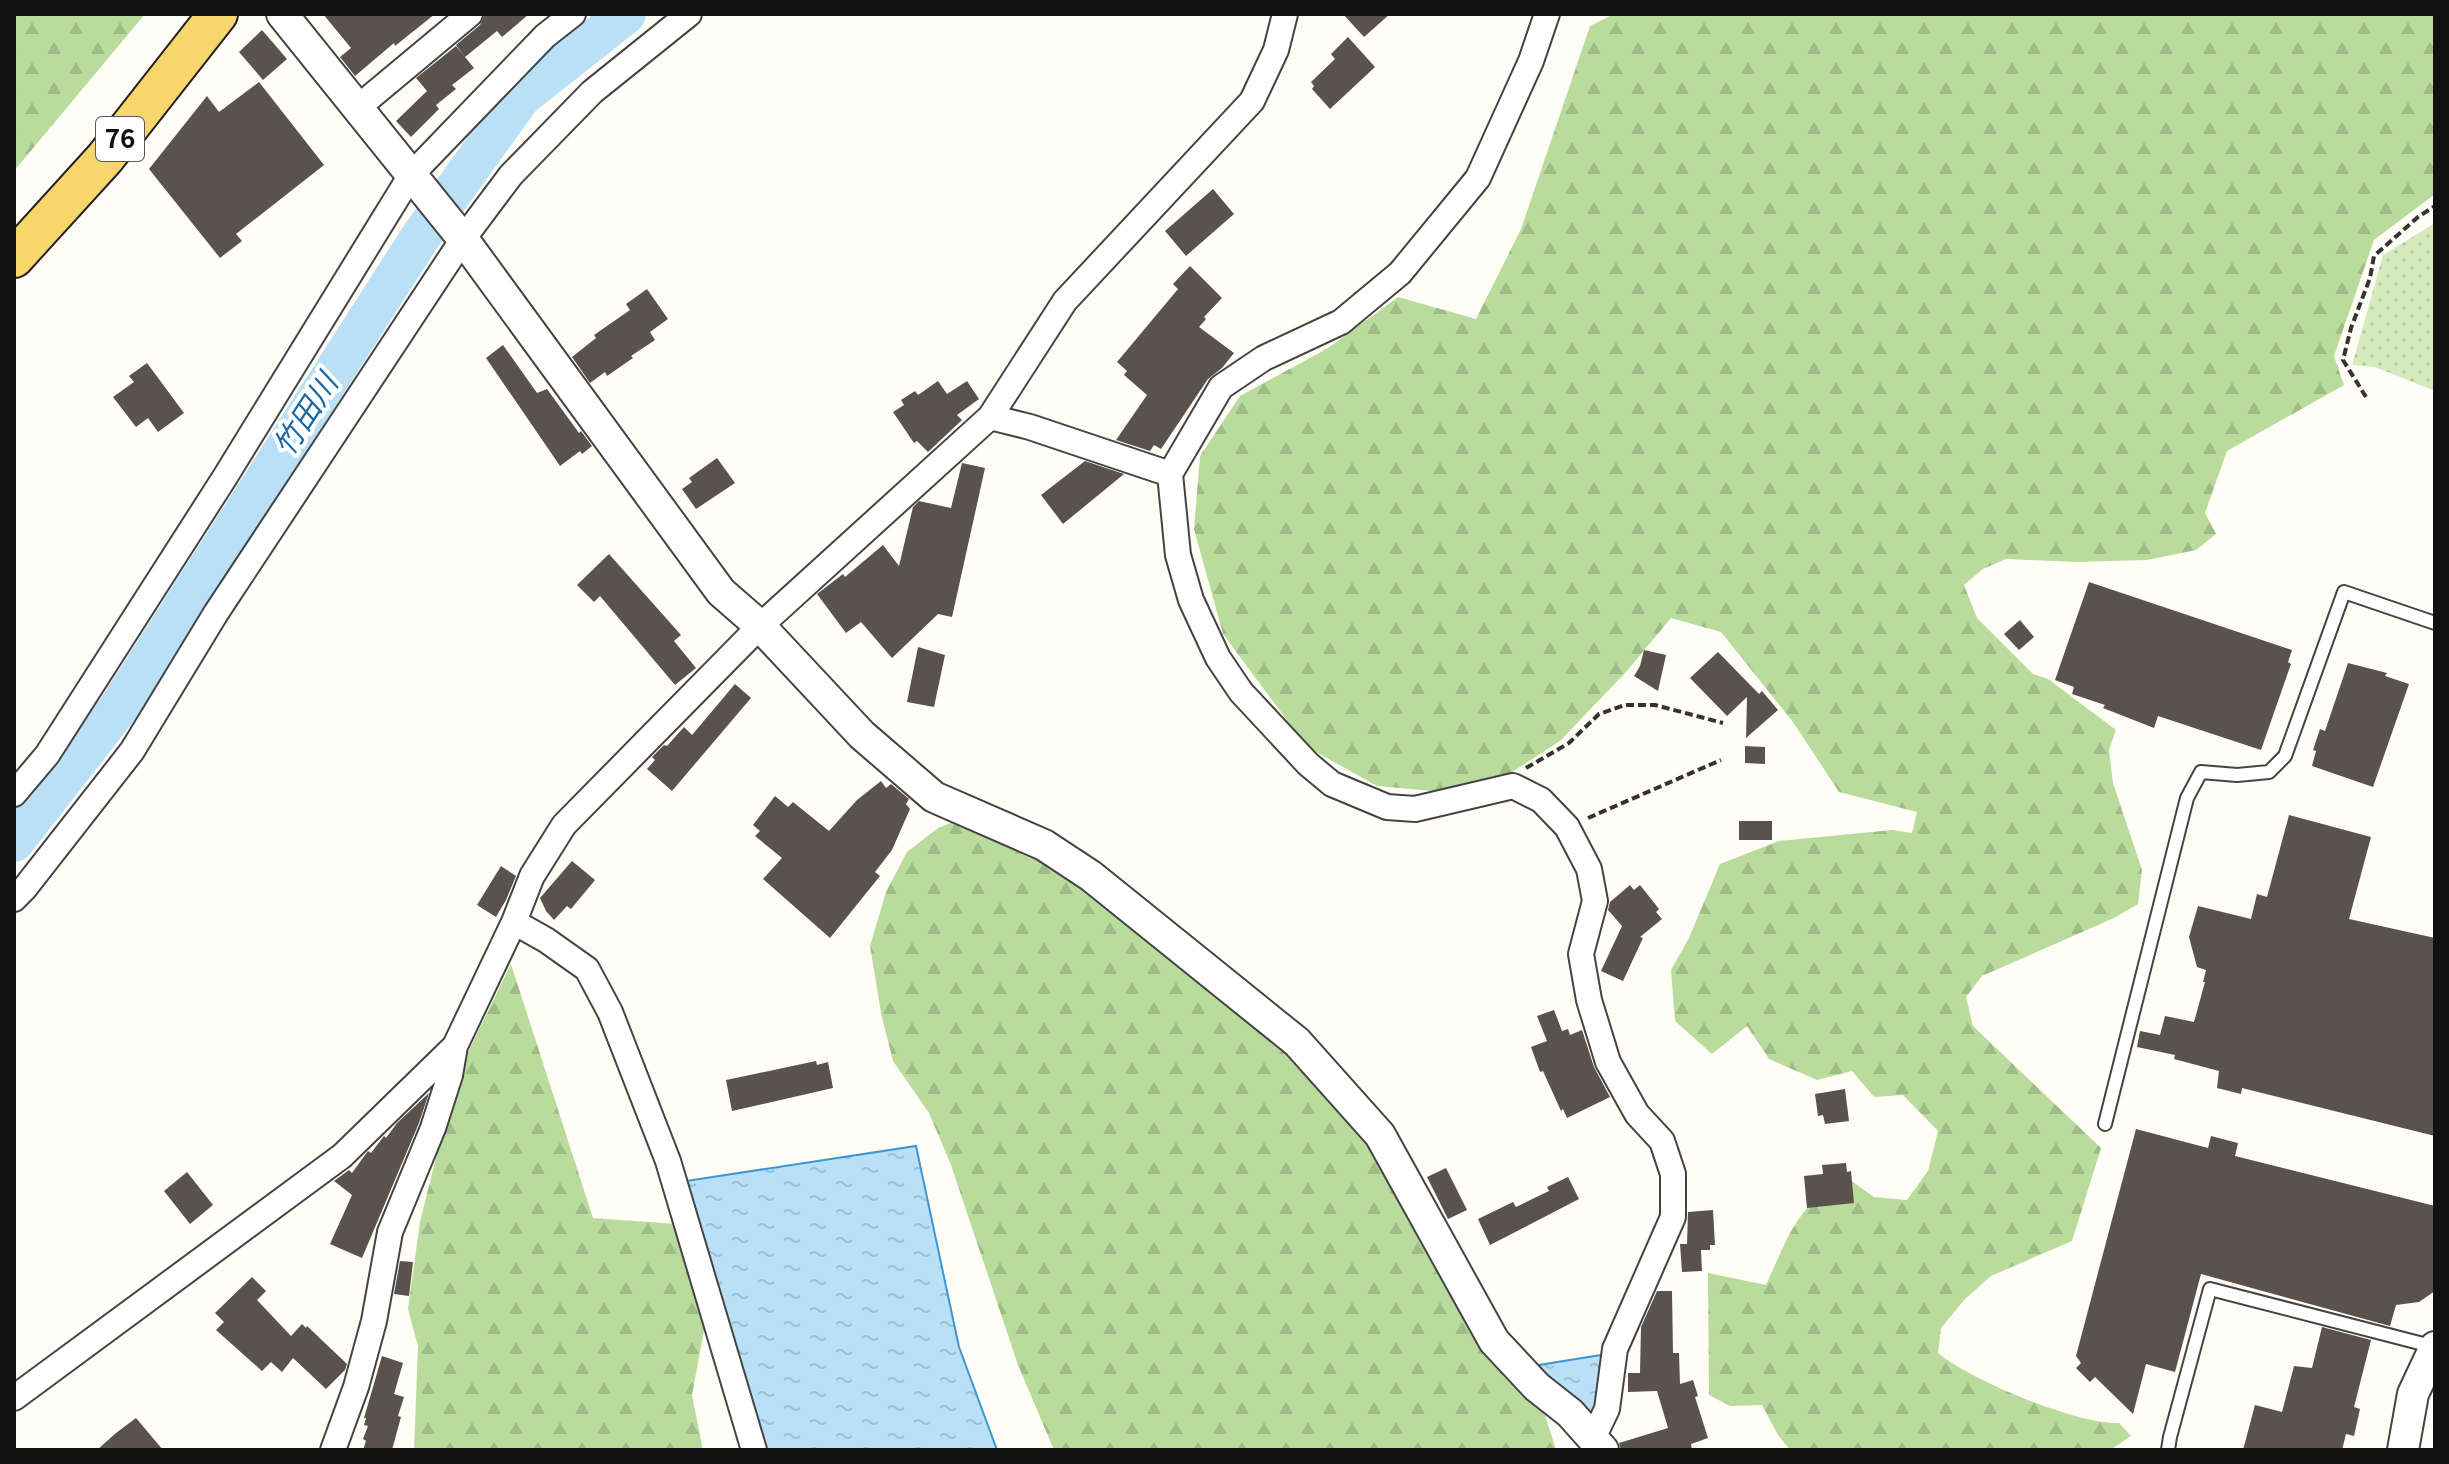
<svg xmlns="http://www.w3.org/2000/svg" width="2449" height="1464" viewBox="0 0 2449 1464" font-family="Georgia,'Noto Sans JP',serif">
<defs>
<pattern id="grass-dots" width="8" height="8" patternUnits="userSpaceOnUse" patternTransform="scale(2)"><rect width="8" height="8" fill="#d5ebbd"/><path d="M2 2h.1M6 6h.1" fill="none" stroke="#b6c8a1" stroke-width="1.8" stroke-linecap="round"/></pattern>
<pattern id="forest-firs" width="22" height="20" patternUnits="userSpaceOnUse" patternTransform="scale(2)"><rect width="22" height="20" fill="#b9dc9c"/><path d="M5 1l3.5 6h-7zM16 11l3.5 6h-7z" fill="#9ebc85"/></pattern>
<pattern id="water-ripples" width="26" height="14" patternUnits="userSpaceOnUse" patternTransform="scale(2)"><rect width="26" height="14" fill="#b9e0f7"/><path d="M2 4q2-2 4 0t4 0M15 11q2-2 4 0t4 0" fill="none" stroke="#9ebfd3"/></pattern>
</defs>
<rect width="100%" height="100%" fill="#fffdf5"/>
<!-- grass -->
<path fill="url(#grass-dots)" d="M2435,223V391L2375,367L2352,365L2383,255Z"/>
<!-- forest -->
<path fill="url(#forest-firs)" d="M14,14H145L14,171Z
M1614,14H2435V194L2374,240L2334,356L2344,385L2227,451L2205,513L2216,534L2196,550L2147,560L2076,562L2006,559L1983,569L1964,585L1977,618L2033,674L2048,679L2116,730L2109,750L2113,783L2142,870L2138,904L2114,918L1982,976L1966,997L1973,1026L2101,1148L2072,1241L1991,1276L1965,1299L1941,1328L1938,1353C1970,1380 2078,1425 2119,1423L2131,1436L2110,1450H1790L1778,1435L1762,1405L1730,1406L1709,1395L1708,1273L1766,1285C1789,1235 1796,1207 1846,1177L1874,1197L1907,1200L1928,1171L1938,1131L1903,1095L1874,1097L1852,1071L1817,1080L1769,1059L1747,1026L1712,1054L1675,1021L1671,970L1689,938L1720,864L1779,841L1892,830L1912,833L1917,812L1839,792L1793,722L1721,632L1671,618L1626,672L1560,741L1503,778L1455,793L1377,786L1307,747L1223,634L1194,529L1200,456L1240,396L1328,348L1398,297L1476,319L1521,229L1590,26Z
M963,818L1090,880L1284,1041L1376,1151L1545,1415L1556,1450H1054L1018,1365L951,1165L929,1113L893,1061L881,1013L870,946L886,892L907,852L938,828Z
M511,964L593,1218L676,1224L707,1314L692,1395L703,1450H414L418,1346L408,1309L420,1222L456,1077Z"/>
<!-- water -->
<path fill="url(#water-ripples)" stroke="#3f96cf" stroke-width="2" d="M916,1146L959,1347L997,1450H767L686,1181Z
M1601,1355L1603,1391L1590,1420L1533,1366Z"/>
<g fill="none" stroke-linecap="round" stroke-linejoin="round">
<!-- river -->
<path stroke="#b9e0f7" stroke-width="40" d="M14,842L117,710L419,239L521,97L626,14"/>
</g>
<!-- building -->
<path fill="#5a524d" d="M323,14H435L395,46L394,43L355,76L340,57L351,48Z
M485,14H529L502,37L497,31L465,57L456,45L480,25Z
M1343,14H1390L1364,37Z
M262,30L287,59L263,80L239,52Z
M1348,37L1375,67L1330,109L1312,89L1314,86L1311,82L1335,59L1331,54Z
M456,46L474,68L452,85L456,89L436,105L439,109L411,137L396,121L427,91L416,78Z
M259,82L324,165L236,234L242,241L220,258L149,169L207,96L219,112Z
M1213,189L1234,214L1186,256L1165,231Z
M1190,266L1222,298L1204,317L1206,319L1199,327L1234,353L1222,368L1208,379L1161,449L1154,445L1150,451L1116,440L1147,395L1124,375L1127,371L1117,362L1178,289L1173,284Z
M647,289L668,319L650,332L655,340L631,356L633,358L607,376L605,372L590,383L572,357L596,338L594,335L630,310L626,304Z
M503,345L537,393L547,389L579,433L581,431L592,446L582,454L580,451L560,466L486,358Z
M147,363L184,413L158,432L148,418L136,427L113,397L134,382L129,376Z
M938,381L947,394L967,381L979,399L957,415L962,420L928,452L917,441L914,443L893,412L904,405L901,400L915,391L918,395Z
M717,458L735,483L696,509L682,489L692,482L689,478Z
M1085,461L1124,474L1063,524L1041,495Z
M962,463L985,468L952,617L938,614L892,658L861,622L846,633L817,594L843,574L845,577L883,545L899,566L913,507L919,501L951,508Z
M609,554L681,635L674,641L696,668L675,685L600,596L594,602L577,585Z
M2089,582L2292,650L2288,662L2291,664L2261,750L2158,716L2154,728L2103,708L2105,705L2072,694L2074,687L2055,680Z
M2020,620L2034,637L2019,650L2004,634Z
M918,647L945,655L934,707L907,702Z
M1644,650L1666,655L1658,691L1634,676L1640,666Z
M1718,652L1759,694L1762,691L1778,710L1746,738L1747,697L1727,716L1690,678Z
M2348,663L2387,673L2385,676L2409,684L2373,787L2312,766L2316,751L2313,750L2320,729L2325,731Z
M735,684L751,698L672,791L647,769L655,760L652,757L664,745L667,746L684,727L692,735Z
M1745,746L1765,747V764L1745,763Z
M881,781L886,788L891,784L909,799L906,804L910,809L892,850L875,872L880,876L830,938L763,879L782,858L755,836L760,831L753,825L775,796L788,807L793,802L829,831L857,800Z
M2289,815L2371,837L2349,919L2435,938V1136L2242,1088L2241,1094L2217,1088L2219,1071L2174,1059L2175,1055L2137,1047L2140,1031L2160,1035L2165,1016L2194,1022L2205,982H2203L2206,970L2197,967L2189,937L2198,906L2251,919L2257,894L2267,897Z
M1739,821H1772V840H1739Z
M572,861L595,880L571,909L567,906L554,920L546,911L540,898Z
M501,866L516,876L506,900L496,917L477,905Z
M1630,885L1634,890L1640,885L1659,909L1656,912L1662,919L1640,937L1643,938L1623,981L1601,971L1622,926L1608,910L1610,902Z
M1554,1010L1562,1031L1568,1029L1570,1035L1582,1030L1594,1067L1610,1097L1567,1118L1563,1109L1561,1111L1543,1071L1540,1072L1531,1047L1547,1041L1537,1016Z
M816,1061L817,1065L828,1062L833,1088L732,1111L726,1080Z
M1845,1089L1849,1121L1825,1124L1823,1115L1818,1116L1815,1094Z
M429,1093L419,1123L362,1258L330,1244L352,1195L334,1181L349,1170L352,1173L365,1155L368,1151L371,1153L384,1136L386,1138L397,1123Z
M2136,1129L2208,1148L2211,1136L2238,1143L2235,1156L2435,1206V1291L2419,1302L2396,1305L2390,1326L2201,1274L2175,1372L2146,1364L2133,1414L2095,1377L2090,1382L2076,1368L2081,1363L2076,1356Z
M1846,1163L1847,1172L1851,1171L1854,1203L1807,1208L1804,1176L1823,1174L1822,1165Z
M1446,1168L1467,1210L1448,1219L1427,1177Z
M187,1172L213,1205L190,1224L164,1191Z
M1568,1177L1579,1199L1490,1245L1478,1219L1513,1202L1516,1207L1549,1191L1547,1187Z
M1713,1210L1715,1245H1710V1250H1701L1702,1271L1682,1272L1680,1244H1687L1688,1212Z
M400,1261L413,1262L409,1296L394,1294Z
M252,1277L266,1291L257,1300L291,1336L302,1324L306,1328L307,1326L347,1364L345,1370L326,1389L293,1358L282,1372L271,1362L262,1371L216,1330L224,1322L215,1313Z
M1657,1291H1672L1673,1353H1679L1680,1384L1693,1380L1698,1396L1695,1397L1708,1438L1691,1444L1692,1450H1621L1619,1443L1668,1428L1657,1391L1628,1392V1373H1640L1641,1327Z
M2322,1327L2371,1340L2354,1407L2360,1409L2354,1436L2346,1434L2342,1450H2243L2255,1405L2282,1412L2294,1366L2312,1368Z
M382,1356L403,1363L394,1394L404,1397L398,1416L401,1417L392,1450H363L366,1441L363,1439L368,1426L364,1425L366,1418H364Z
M136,1418L163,1450H97L116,1433Z"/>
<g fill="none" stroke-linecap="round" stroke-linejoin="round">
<!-- service casing -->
<g stroke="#444" stroke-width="16">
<path id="service" d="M2105,1124L2187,798L2201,772L2237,775L2269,772L2285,756L2344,592L2435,623
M2168,1450L2170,1437L2210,1289L2435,1347"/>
</g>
<!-- minor casing -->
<g stroke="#444" stroke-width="28">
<path id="minor" d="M1547,14L1531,61L1478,178L1400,273L1341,322L1264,358L1221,387L1170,474L1178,555L1191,600L1218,658L1241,692L1308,764L1332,784L1387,807L1415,809L1513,786L1541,800L1567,827L1589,869L1595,901L1581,954L1589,1000L1608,1062L1637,1114L1662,1141L1673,1174V1217L1615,1349L1607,1409L1593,1438
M356,109L470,14
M990,417L1030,427L1170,474
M14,794L47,755L225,477L411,175L545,36L573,14
M14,899L24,889L132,751L216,613L463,239L511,175L592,92L689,14
M514,922L546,940L587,969L610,1012L668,1161L754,1450
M14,1398L342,1156L455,1046L514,922L532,876L564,825L760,626L990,417L1065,301L1252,101L1276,50L1285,14
M333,1450L356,1387L374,1321L390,1232L433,1128L450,1075L455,1046"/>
</g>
<!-- tertiary casing -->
<g stroke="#444" stroke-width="34">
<path id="tertiary" d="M282,14L463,239L721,592L760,626L862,735L934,797L1044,845L1091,876L1297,1042L1380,1135L1494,1341L1537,1387L1570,1413L1603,1450
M2403,1450L2413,1394L2435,1347"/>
</g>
<!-- primary casing -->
<g stroke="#222" stroke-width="42">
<path id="primary" d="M14,258L105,158L218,14"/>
</g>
<!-- path -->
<path stroke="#333" stroke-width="4" stroke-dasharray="8 4" stroke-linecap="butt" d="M2366,397L2343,360L2351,328L2370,278L2374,256L2418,217L2435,206
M1526,768L1569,743L1599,714L1625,705H1655L1723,723
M1588,818L1721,760"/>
<!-- service -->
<use href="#service" stroke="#fff" stroke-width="12"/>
<!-- minor -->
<use href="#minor" stroke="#fff" stroke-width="24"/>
<!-- tertiary -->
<use href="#tertiary" stroke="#fff" stroke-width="30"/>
<!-- primary -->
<use href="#primary" stroke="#f9d66b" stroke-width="38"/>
</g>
<g text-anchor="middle" stroke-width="8" stroke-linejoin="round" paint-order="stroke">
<!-- shield labels -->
<rect fill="#fff" stroke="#585858" stroke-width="2" x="96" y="117" width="48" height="44" rx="6"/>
<g font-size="26" font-weight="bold" fill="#111">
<text x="120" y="148">76</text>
</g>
<!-- water labels -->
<g font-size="30" font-style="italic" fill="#1768a6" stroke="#fff">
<text transform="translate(306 415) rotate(-57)" y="10">竹田川</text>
</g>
</g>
<!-- border -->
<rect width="2449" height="1464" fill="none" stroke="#111111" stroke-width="32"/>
</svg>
